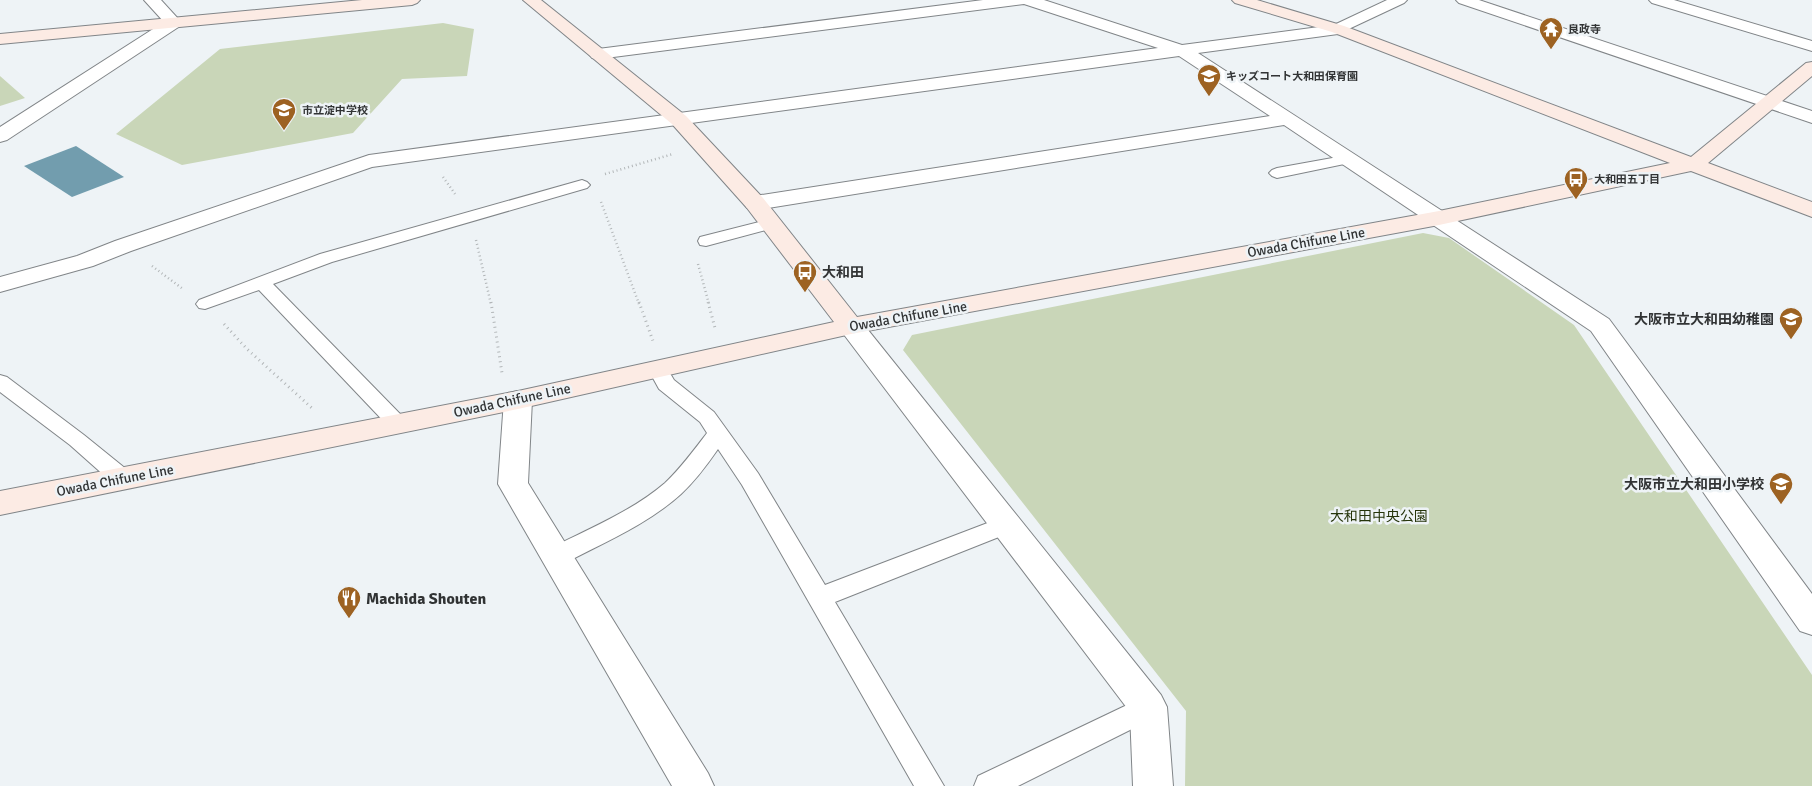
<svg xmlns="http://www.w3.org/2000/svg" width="1812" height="786" viewBox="0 0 1812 786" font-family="Signika,'Noto Sans JP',sans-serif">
<rect width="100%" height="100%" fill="#eef3f6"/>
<!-- green -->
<path fill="#c9d6b8" d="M443,23L474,29L467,76L402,79L353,133L182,165L116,134L220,49Z
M0,76L25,98L0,106Z
M1423,233L1449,238L1574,325L1812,675V786H1185L1186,711L903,350L912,335Z"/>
<!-- water -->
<path fill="#729dae" d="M76,146L124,177L72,197L24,166Z"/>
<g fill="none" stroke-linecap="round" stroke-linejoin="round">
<!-- lane casing -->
<g stroke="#818588" stroke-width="2">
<path id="lane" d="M1349,155L1354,156L1356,159L1354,162L1277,178L1272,176L1269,173L1272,170L1277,168Z
M582,180L587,182L590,185L587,188L332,262L273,284L405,419L408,424L405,429L398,431L391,429L259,290L205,309L199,308L196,304L199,300L320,254Z
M771,219L777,221L779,224L777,227L706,246L700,245L698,241L700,237Z
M658,363L665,365L674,380L714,412L758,473L825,585L998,519L1006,516L1014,519L1017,525L1014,531L835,602L944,786H914L742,485L718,449C707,465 695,481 681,494C648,524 605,542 565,563L557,565L549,563L545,556L549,549C588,529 631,512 665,483C681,468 694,450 707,433L700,422L659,389L648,369L651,365Z
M0,375L7,377L84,435L131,473L134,479L131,485L123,487L115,485L70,445L0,392Z
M1148,695L1158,698L1161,707L1158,716L1018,786H974L978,776Z"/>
</g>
<!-- street casing -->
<g stroke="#818588" stroke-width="2">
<path id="street" d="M144,0H161L182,23L180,26L7,140L0,142V127L164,22Z
M983,0H1044L1182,45L1334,25L1387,0H1407L1404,3L1338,34L1198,53L1609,319L1812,594V635L1800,631L1591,331L1284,125L755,210L747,208L744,203L747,198L755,196L1270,116L1179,56L372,167L131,251L93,266L0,292V277L77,256L115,241L369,155L1158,48L1024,4L598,59L592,58L589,54L592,50L598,49Z
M1456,0H1479L1812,111V123L1459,3Z
M1649,0H1674L1812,41V51L1652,3Z
M851,318L860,320L1161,695L1167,707L1173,786H1133L1130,712L842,332L838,326L842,320Z
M518,391L528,393L532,400L528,483L708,773L714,786H672L498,484L504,400L508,393Z"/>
</g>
<!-- secondary casing -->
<g stroke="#818588" stroke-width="2">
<path id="secondary" d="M362,0H420L417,3L412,5L0,44V34Z
M523,0H541L686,116L763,198L857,317L1439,211L1670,163L1332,32L1235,3L1232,0H1257L1344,26L1691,157L1806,63L1812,62V76L1708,163L1812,202V217L1691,171L1439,225L851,334L518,409L0,515V491L518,391L834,322L747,208L672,124Z"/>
</g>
<!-- path-far1 -->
<path stroke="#b2b6b8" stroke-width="2.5" stroke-dasharray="1 3" stroke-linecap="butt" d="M605,174L673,154
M443,177L455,194
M601,202L639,304
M476,240L491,304
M698,264L709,304
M152,266L183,289"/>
<!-- path -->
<path stroke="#b2b6b8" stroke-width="3" stroke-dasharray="1 4" stroke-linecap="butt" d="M491,302L502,373
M639,302L653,341
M708,302L715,328
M224,324L247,349L313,409"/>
<!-- lane -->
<use href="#lane" fill="#fff" fill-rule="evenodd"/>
<!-- street -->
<use href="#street" fill="#fff" fill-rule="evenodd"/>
<!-- secondary -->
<use href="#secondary" fill="#fcebe4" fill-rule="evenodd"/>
</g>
<!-- icons -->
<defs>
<g id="temple-pin" transform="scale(1.25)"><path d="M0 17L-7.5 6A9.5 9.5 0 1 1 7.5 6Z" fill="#9d6222" stroke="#eef3f6"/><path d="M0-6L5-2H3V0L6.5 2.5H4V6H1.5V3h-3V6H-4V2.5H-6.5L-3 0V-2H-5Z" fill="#fff"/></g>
<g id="school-pin" transform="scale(1.25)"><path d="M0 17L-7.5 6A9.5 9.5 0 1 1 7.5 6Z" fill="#9d6222" stroke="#eef3f6"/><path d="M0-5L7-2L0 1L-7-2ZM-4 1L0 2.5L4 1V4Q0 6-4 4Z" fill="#fff"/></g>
<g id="bus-pin" transform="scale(1.25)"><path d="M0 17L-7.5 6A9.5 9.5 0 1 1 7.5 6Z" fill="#9d6222" stroke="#eef3f6"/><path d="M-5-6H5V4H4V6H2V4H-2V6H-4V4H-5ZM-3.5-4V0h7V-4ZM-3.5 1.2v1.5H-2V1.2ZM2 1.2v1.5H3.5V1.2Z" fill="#fff"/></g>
<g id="restaurant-pin" transform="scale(1.25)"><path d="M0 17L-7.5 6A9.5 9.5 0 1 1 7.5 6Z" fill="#9d6222" stroke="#eef3f6"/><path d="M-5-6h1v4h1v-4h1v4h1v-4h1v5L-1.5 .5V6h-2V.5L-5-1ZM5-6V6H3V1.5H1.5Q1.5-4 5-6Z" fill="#fff"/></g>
</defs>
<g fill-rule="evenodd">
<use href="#temple-pin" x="1551" y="29"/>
<use href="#school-pin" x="1209" y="76"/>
<use href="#school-pin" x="284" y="110"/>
<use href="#bus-pin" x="1576" y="179"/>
<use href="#bus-pin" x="805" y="272"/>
<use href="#school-pin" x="1791" y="319"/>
<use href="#school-pin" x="1781" y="484"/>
<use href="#restaurant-pin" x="349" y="598"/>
</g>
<g text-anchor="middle" stroke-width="5" stroke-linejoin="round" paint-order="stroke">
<!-- far-poi labels -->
<g font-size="11" font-weight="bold" fill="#313334" stroke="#eef3f6" text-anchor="start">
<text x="1568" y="33">良政寺</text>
<text x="1226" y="80">キッズコート大和田保育園</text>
<text x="302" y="114">市立淀中学校</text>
<text x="1594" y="183">大和田五丁目</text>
</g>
<!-- street labels -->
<g font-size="14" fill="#313334" stroke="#eef3f6">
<text transform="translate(1306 242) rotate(-10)" y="5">Owada Chifune Line</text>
<text transform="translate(908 316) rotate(-10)" y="5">Owada Chifune Line</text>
<text transform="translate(512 400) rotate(-12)" y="5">Owada Chifune Line</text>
<text transform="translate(115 480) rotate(-11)" y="5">Owada Chifune Line</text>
</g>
<!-- poi labels -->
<g font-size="14" font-weight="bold" fill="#313334" stroke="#eef3f6" text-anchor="end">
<text x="822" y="277" text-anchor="start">大和田</text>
<text x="1774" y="324">大阪市立大和田幼稚園</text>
<text x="1764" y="489">大阪市立大和田小学校</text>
</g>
<!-- park labels -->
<g font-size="14" fill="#26350b" stroke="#eef3f6">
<text x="1379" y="521">大和田中央公園</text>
</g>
<!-- near-poi labels -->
<g font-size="16" font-weight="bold" fill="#313334" stroke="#eef3f6" text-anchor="start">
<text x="366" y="604">Machida Shouten</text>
</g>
</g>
</svg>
